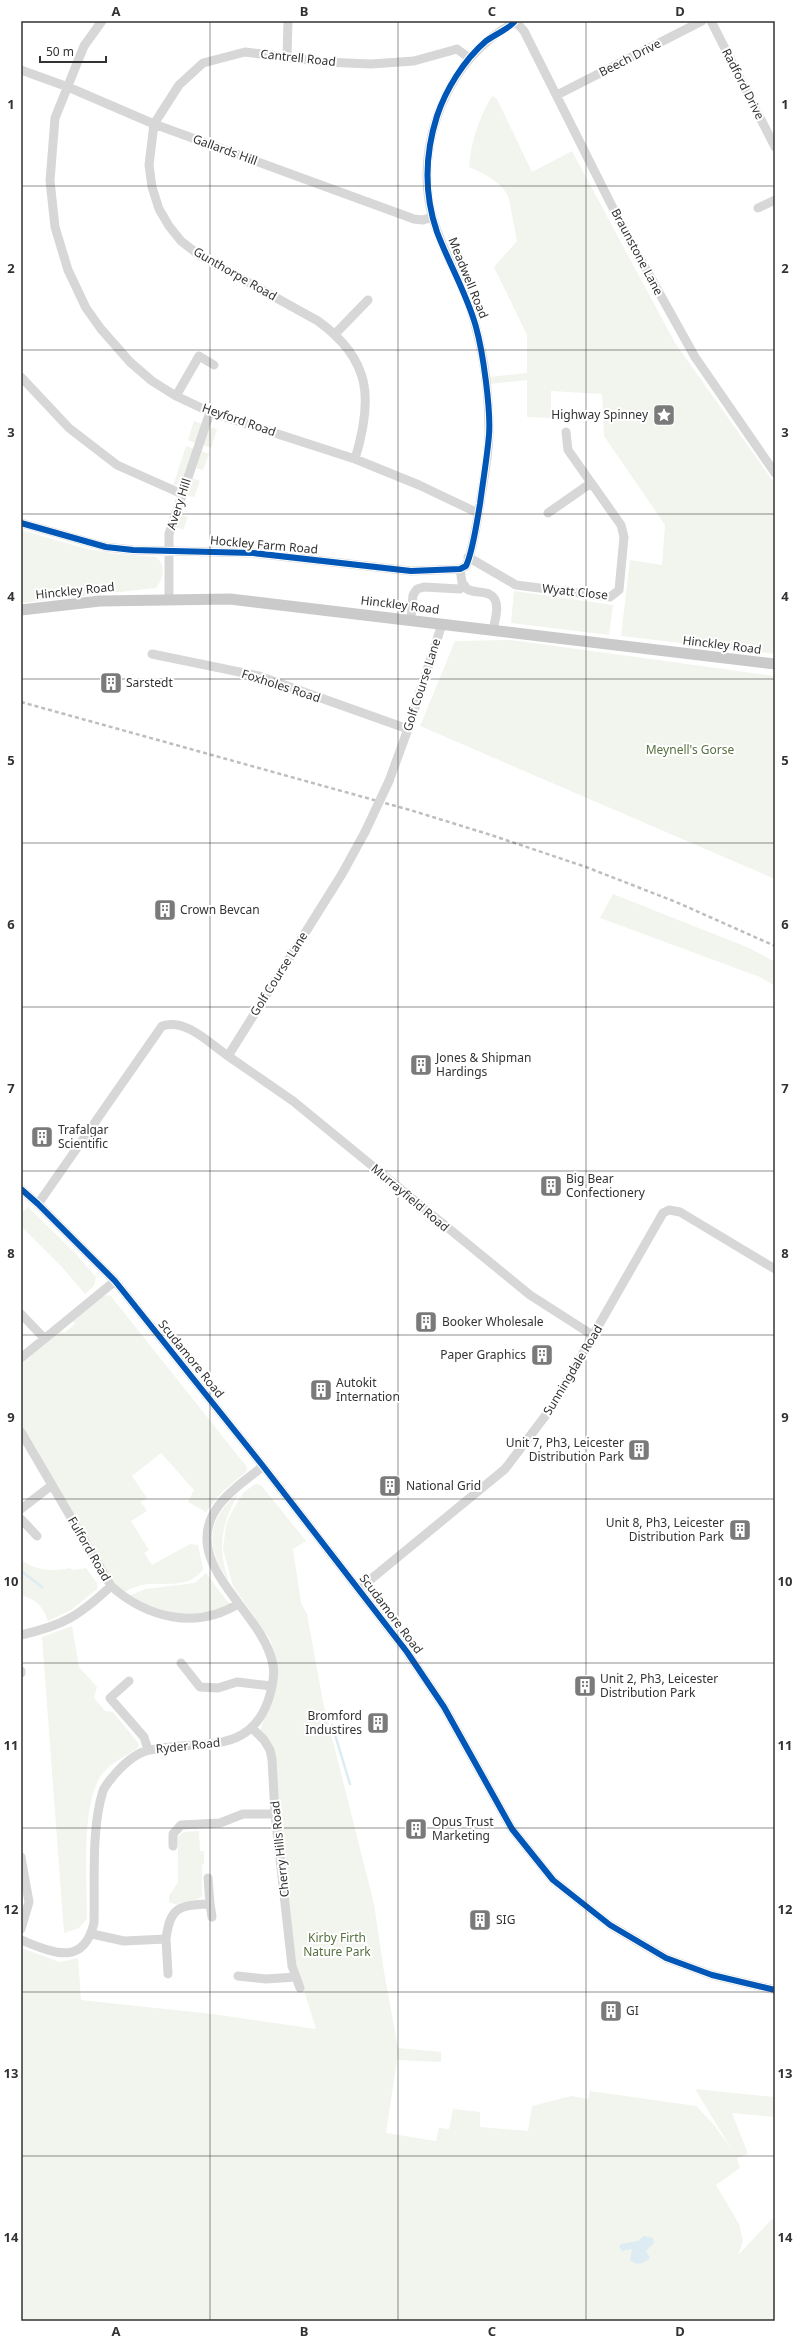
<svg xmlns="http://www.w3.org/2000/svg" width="796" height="2342" viewBox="0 0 796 2342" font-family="'Noto Sans',sans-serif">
<rect width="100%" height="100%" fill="#fff"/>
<!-- green -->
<path fill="#f1f5ed" d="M492,96L497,99L532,172L572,151L675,343L775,484V654L621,636L630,560L662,565L665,525L604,436L602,394L551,391V418L527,417V380L490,384L489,377L527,373V335L494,267L517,241L509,199C504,183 483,173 469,167C471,141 479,118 492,96Z
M194,421L202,424L196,443L188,440Z
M209,427L217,429L211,448L203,445Z
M186,446L194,449L183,480L173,486Z
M201,451L209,454L203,470L196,468Z
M192,478L200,481L194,497L186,495Z
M180,515L188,517L183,530L176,527Z
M21,530L87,549L118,554L156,557C167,566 163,578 156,588L21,603Z
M514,591L613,605L609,635L511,623Z
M511,640L775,676V879L420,726L455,641Z
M613,894L749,948L775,962V986L760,977L600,918Z
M28,1207L75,1253L96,1277L94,1286L85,1294L62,1267L21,1226V1213Z
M110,1295L247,1467L246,1472L222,1492L206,1512L188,1502L194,1490L161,1453L132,1476L147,1498L141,1502L147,1511L131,1521L149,1550L144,1553L152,1565L190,1544L198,1545L203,1569C191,1588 167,1583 148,1584C140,1585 131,1588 124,1592L115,1584L21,1428V1365L61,1330L64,1333L75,1324L73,1321L103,1296Z
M255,1484L261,1485L306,1541L293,1549L301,1603L307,1614L323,1702L374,1904L384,1972L398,2048L441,2052V2062L397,2060L386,2133L436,2141L439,2128L449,2129L453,2109L480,2112V2127L528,2131L532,2106L571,2096L588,2099L590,2091L696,2106L714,2125L732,2150L695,2089L775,2097V2117L732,2113L748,2154L737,2158L740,2168L716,2185L739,2224L743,2242L738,2255L772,2219L775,2220V2321H21V1948L60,1962L78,1958L81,2000L212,2014L316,2029L296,1965L282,1845L276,1765L261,1730L262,1724L275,1694L277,1669L275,1656L271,1641L233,1586L223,1549L226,1525L230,1515L243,1493Z
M238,1494C221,1524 217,1549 229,1581C206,1549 205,1520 238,1494Z
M21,1560C37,1571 52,1572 70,1568L73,1570L86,1568L97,1583V1589L71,1610L48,1621C42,1605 37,1600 21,1595Z
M206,1573L230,1605L189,1619L124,1598L145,1589L195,1583Z
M72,1626L79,1667L97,1687L94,1698L105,1711L113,1712L139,1744L138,1748C126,1756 112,1762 103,1773C80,1802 87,1882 87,1919L79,1928L64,1933L42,1637Z
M199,1831L200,1851H204V1864L202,1865V1896C195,1903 185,1899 177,1905L169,1902V1896L178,1882V1837L184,1832Z"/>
<!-- water -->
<path fill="#ddebf3" d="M644,2236L653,2238L654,2243L646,2251L650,2258C643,2264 638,2266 630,2260L632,2249L622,2251L619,2247L621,2244L638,2241Z"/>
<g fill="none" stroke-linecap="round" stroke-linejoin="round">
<!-- stream -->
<path stroke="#ddebf3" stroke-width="2.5" d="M21,1571L42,1587
M332,1725L350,1784"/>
<!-- minor -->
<path stroke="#d7d7d7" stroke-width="9" d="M102,21L84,46L55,118L50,181L55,227L68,270L86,308L101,329L130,362L152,381L176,396L210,412L355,459L419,485L478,513
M515,21L524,31L622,226L695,357L775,473
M711,21L775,147
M287,57L288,21
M21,70L68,87L154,124L414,219L423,220L432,217
M557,95L702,21
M758,208L775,200
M335,334L368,300
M21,377L69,428L117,465L182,494
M176,396L199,356L214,365
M355,459C373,400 372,360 318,321L199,255L181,241L169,226L159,209L152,187L149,165L154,124L179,85L203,63L245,52L324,62L371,64L414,61L457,49L469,58
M548,513L591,483
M21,523L106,547L133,550L253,553L411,571L460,569L466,566C473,551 477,521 480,504C483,481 489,456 489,432C489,398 485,361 476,328C467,289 444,256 433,219C412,146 448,56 516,22
M468,557L516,585L610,597L619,590L624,537L621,525L568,450L566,432
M460,569L462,582L467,589C474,593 482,591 489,594C502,600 495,620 493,630
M169,598V534L210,412
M411,619L413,595L417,589L424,587L460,589L464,586
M152,654L259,676L408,729
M389,781L408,729L442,624
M228,1056L293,1101L530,1295L594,1336
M21,1189L38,1204L115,1281L263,1466L407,1652L444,1707L512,1829L553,1880L610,1925L666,1958L712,1975L775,1990
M38,1204L162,1026C186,1018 209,1043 228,1056L342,874L365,832
M21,1314L44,1338
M21,1358L115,1281
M21,1432L111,1586C147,1618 196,1630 238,1604
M21,1509L52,1485
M21,1519L37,1536
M359,1589L505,1469L552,1407L663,1213L669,1210L680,1212L775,1269
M21,1635C64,1625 79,1616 111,1586
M181,1663L200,1687L218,1688L237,1682L272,1686
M21,1671V1673
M129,1681L110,1698L144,1737L148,1750
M252,1728L264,1740L270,1750L272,1759L275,1814L292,1966L300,1988
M173,1846V1834L181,1825L220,1823L243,1814H275
M21,1857L29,1902L21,1929
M210,1904L212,1917
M92,1934L124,1941L166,1939C170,1907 179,1905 210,1904L208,1878
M166,1939L168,1974
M21,1940C52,1952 83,1968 94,1923C95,1883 91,1828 103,1791C105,1785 111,1779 115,1774C123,1765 137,1752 150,1750C197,1739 250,1758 269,1698C272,1688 275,1675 273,1665C264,1611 175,1563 219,1505C231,1489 249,1478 263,1466
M238,1976L266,1979L296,1977"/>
<!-- major -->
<path stroke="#cacaca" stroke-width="11" d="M21,610L100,601L230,599L775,664"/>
<!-- rail -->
<path stroke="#bebebe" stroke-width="2.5" stroke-dasharray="4 3" stroke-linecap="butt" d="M21,702L410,810L491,835L586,867L676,902L775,946"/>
<!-- minor-bridge -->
<path stroke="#d7d7d7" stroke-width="9" d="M365,832L389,781"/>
<!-- cycleway casing -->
<g stroke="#fff" stroke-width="8">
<path id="cycleway" d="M21,523L106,547L133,550L253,553L411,571L460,569L466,566C473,551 477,521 480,504C483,481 487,458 489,435C491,410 483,352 476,327C467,294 449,264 437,232C424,194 425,154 437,116C446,89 464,60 486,41C493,36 513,26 515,21
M21,1189L38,1204L115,1281L263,1466L407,1652L444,1707L512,1829L553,1880L610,1925L666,1958L712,1975L775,1990"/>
</g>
<!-- cycleway -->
<use href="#cycleway" stroke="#0057b8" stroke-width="6"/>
</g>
<!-- grid -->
<path fill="none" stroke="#333" stroke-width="1" stroke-opacity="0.55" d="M210,21V2321M398,21V2321M586,21V2321M21,186H775M21,350H775M21,514H775M21,679H775M21,843H775M21,1007H775M21,1171H775M21,1335H775M21,1499H775M21,1663H775M21,1828H775M21,1992H775M21,2156H775"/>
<!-- icons -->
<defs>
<g id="sight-square" transform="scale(1.15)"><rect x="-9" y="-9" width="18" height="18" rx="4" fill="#7a7a7a" stroke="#fff"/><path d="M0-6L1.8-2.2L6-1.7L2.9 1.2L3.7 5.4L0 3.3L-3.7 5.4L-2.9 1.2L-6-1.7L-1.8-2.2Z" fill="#fff"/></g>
<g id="building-square" transform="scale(1.15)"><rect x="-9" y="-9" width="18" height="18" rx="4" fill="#7a7a7a" stroke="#fff"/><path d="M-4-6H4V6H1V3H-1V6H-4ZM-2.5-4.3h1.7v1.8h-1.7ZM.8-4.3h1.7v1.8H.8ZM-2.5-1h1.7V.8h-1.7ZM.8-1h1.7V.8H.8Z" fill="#fff"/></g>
</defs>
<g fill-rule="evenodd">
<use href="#sight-square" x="664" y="415"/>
<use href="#building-square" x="111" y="683"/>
<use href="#building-square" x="165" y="910"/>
<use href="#building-square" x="421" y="1065"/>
<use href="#building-square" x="42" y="1137"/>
<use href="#building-square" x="551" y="1186"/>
<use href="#building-square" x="426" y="1322"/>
<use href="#building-square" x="542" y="1355"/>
<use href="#building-square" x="321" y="1390"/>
<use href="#building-square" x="639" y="1450"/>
<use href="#building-square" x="390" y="1486"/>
<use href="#building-square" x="740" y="1530"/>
<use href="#building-square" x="585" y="1686"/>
<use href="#building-square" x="378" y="1723"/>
<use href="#building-square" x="416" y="1829"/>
<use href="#building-square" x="480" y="1920"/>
<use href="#building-square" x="611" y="2011"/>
</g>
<g text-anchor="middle" stroke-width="4" stroke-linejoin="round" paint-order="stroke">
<!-- street labels -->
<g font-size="12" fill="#333" stroke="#fff">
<text transform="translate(298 58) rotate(6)" y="4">Cantrell Road</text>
<text transform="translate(630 58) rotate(-27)" y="4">Beech Drive</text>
<text transform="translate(743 84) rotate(63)" y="4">Radford Drive</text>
<text transform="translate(225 150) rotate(20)" y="4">Gallards Hill</text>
<text transform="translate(637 252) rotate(62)" y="4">Braunstone Lane</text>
<text transform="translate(235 274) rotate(30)" y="4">Gunthorpe Road</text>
<text transform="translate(468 278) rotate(68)" y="4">Meadwell Road</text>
<text transform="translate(239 420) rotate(19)" y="4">Heyford Road</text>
<text transform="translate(179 504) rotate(-72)" y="4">Avery Hill</text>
<text transform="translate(264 545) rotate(5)" y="4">Hockley Farm Road</text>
<text transform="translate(75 591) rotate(-6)" y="4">Hinckley Road</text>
<text transform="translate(575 592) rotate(6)" y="4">Wyatt Close</text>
<text transform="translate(400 605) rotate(7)" y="4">Hinckley Road</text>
<text transform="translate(722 645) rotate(7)" y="4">Hinckley Road</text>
<text transform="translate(422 685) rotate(-72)" y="4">Golf Course Lane</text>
<text transform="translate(281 686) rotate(18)" y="4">Foxholes Road</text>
<text transform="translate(279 974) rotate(-58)" y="4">Golf Course Lane</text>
<text transform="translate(410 1198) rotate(40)" y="4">Murrayfield Road</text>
<text transform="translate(191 1359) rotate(51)" y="4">Scudamore Road</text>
<text transform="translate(573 1370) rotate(-59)" y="4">Sunningdale Road</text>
<text transform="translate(89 1549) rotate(60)" y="4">Fulford Road</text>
<text transform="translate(391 1614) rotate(53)" y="4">Scudamore Road</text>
<text transform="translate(188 1746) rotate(-6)" y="4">Ryder Road</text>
<text transform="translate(280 1849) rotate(-96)" y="4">Cherry Hills Road</text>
</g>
<!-- poi labels -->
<g font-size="12" fill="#333" stroke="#fff" text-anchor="start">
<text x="648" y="419" text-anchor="end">Highway Spinney</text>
<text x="126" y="687">Sarstedt</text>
<text x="180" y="914">Crown Bevcan</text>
<text x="436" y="1062">Jones &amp; Shipman<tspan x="436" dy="14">Hardings</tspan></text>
<text x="58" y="1134">Trafalgar<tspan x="58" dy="14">Scientific</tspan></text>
<text x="566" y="1183">Big Bear<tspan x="566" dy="14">Confectionery</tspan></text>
<text x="442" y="1326">Booker Wholesale</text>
<text x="526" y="1359" text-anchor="end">Paper Graphics</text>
<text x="336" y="1387">Autokit<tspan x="336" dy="14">Internation</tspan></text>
<text x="624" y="1447" text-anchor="end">Unit 7, Ph3, Leicester<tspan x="624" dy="14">Distribution Park</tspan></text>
<text x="406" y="1490">National Grid</text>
<text x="724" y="1527" text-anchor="end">Unit 8, Ph3, Leicester<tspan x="724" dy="14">Distribution Park</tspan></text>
<text x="600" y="1683">Unit 2, Ph3, Leicester<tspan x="600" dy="14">Distribution Park</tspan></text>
<text x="362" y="1720" text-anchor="end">Bromford<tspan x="362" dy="14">Industires</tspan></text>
<text x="432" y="1826">Opus Trust<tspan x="432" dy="14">Marketing</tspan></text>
<text x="496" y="1924">SIG</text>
<text x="626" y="2015">GI</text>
</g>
<!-- park labels -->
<g font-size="12" fill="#56703f" stroke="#fff">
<text x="690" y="754">Meynell's Gorse</text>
<text x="337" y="1942">Kirby Firth<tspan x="337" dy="14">Nature Park</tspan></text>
</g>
</g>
<!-- border -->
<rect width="796" height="2342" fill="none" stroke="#ffffff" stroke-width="44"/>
<!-- scale -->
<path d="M40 56v6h66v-6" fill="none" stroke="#333333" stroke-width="2"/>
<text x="46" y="56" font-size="12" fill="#333333" stroke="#ffffff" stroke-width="3" paint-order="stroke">50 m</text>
<rect x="22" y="22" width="752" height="2298" fill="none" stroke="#333" stroke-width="1.5"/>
<g font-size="13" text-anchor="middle" font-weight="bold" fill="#333">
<text x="116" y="16">A</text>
<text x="304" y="16">B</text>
<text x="492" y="16">C</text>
<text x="680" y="16">D</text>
<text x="11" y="109">1</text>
<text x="785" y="109">1</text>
<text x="11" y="273">2</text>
<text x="785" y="273">2</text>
<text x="11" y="437">3</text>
<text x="785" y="437">3</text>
<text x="11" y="601">4</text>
<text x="785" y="601">4</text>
<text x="11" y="765">5</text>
<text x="785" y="765">5</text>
<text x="11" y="929">6</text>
<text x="785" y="929">6</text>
<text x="11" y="1093">7</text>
<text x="785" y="1093">7</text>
<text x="11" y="1258">8</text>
<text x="785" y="1258">8</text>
<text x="11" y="1422">9</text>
<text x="785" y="1422">9</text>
<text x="11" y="1586">10</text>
<text x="785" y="1586">10</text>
<text x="11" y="1750">11</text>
<text x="785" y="1750">11</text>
<text x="11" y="1914">12</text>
<text x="785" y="1914">12</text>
<text x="11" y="2078">13</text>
<text x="785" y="2078">13</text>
<text x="11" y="2242">14</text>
<text x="785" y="2242">14</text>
<text x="116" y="2336">A</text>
<text x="304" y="2336">B</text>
<text x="492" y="2336">C</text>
<text x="680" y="2336">D</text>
</g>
</svg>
